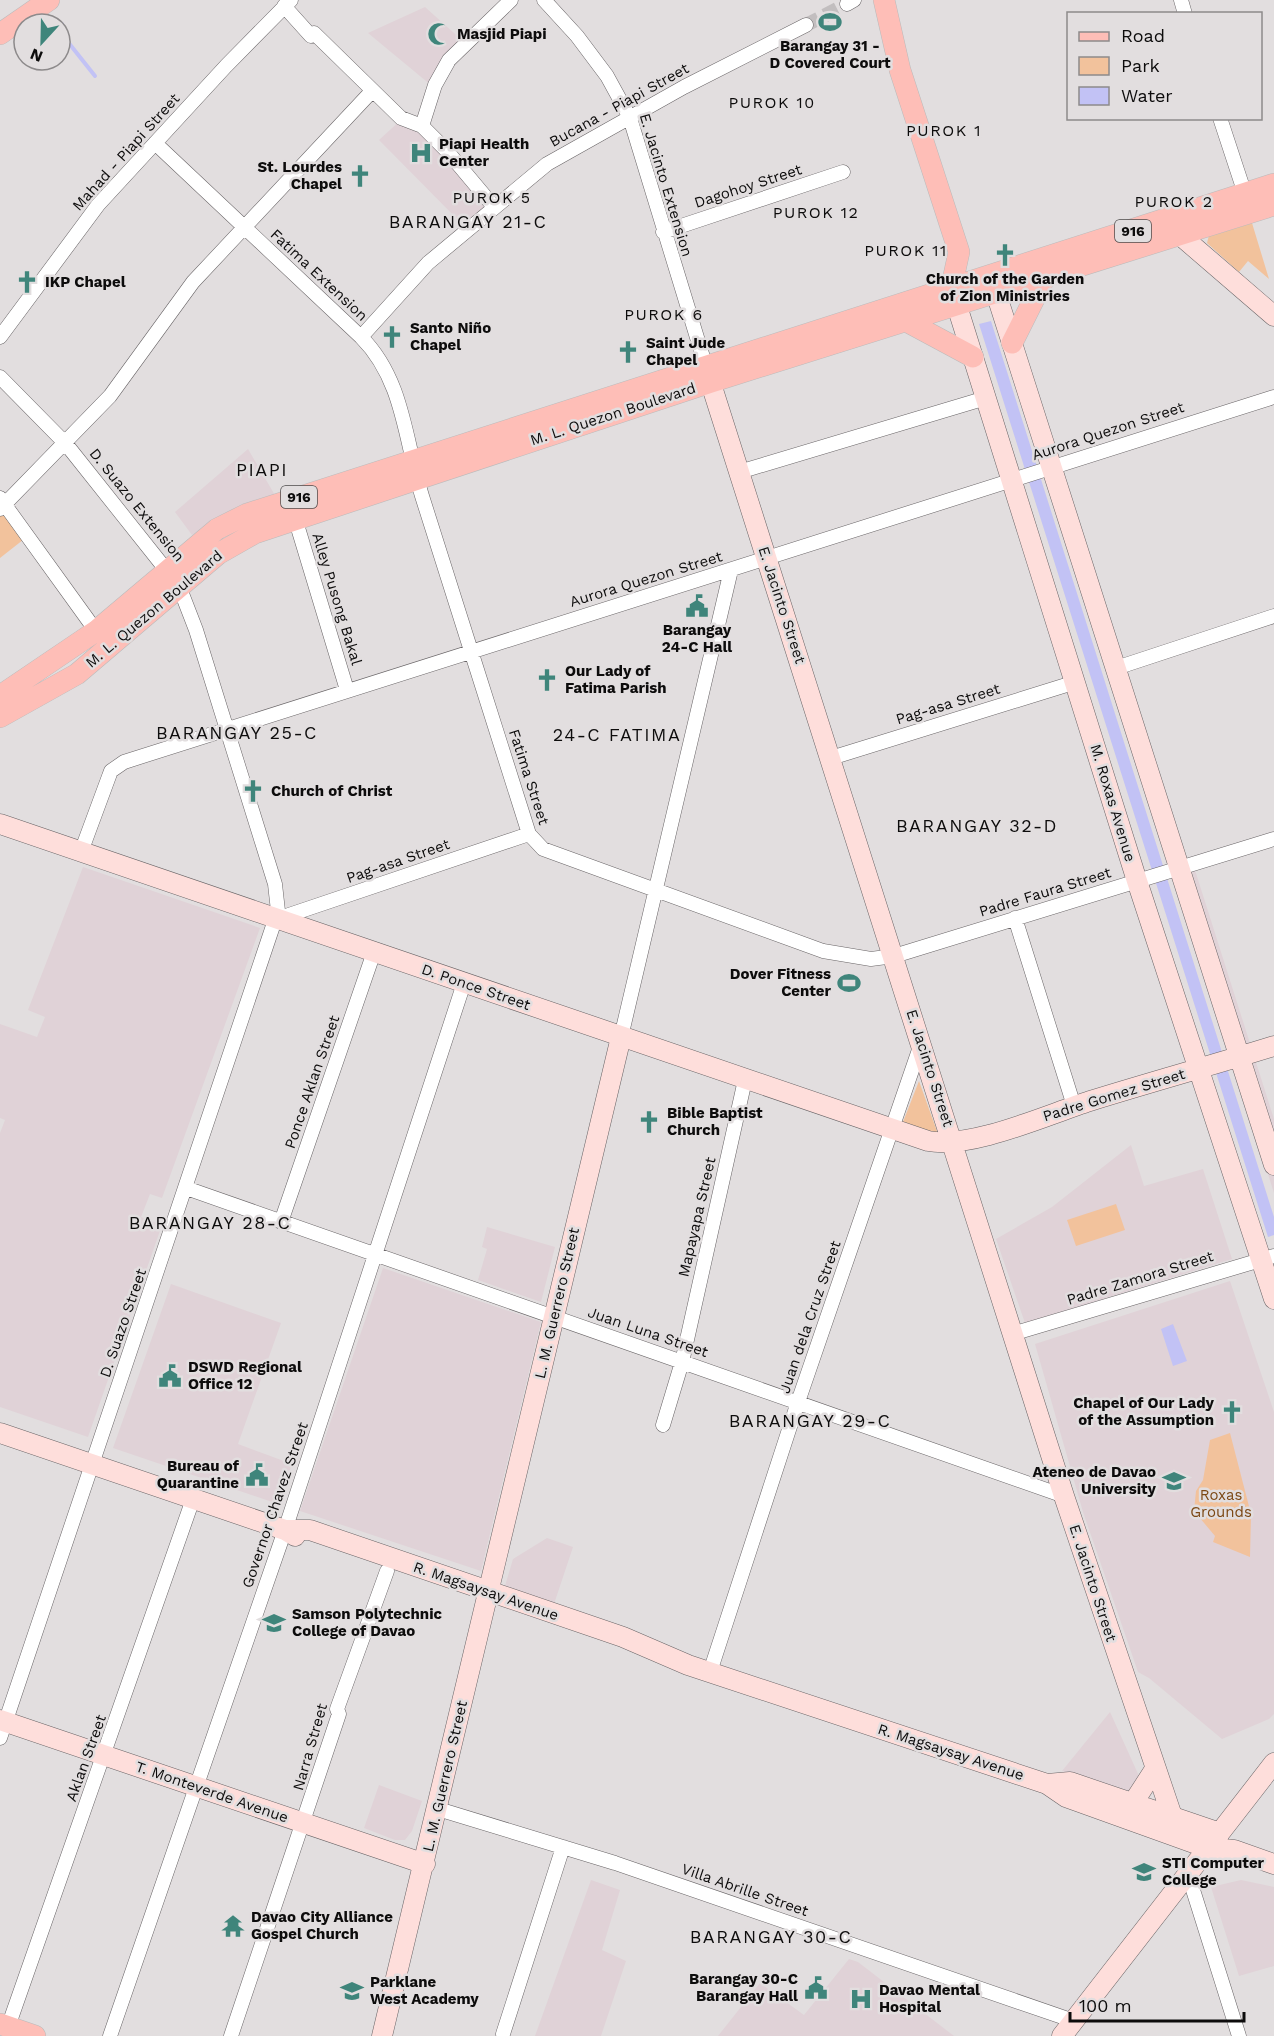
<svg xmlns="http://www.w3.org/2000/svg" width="1274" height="2036" viewBox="0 0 1274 2036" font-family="'Work Sans',sans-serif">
<rect width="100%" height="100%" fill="#e2dedf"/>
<!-- built -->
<path fill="#e0d2d7" d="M425,7L464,42L432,86L368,33Z
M403,118L422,126L493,205L465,227L379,140Z
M248,449L276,497L192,535L175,512Z
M83,867L260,928L162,1198L150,1194L141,1217L162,1225L88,1437L0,1407V1133L5,1120L0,1118V1024L37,1037L45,1017L28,1010Z
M1194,867L1274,1119V1193L1172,874Z
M1131,1145L1144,1186L1203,1169L1232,1259L1025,1323L996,1239L1052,1207Z
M487,1227L555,1247L541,1302L478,1280L487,1249L482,1247Z
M383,1268L541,1322L481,1571L300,1511Z
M1230,1281L1274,1412V1714L1269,1719L1222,1739L1149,1678L1138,1672L1083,1512L1035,1344Z
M171,1284L281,1323L238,1444L292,1464L278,1504L113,1448Z
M547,1538L573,1547L554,1604L505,1586L513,1559Z
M1110,1712L1139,1776L1138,1783L1129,1792H1121L1062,1771Z
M379,1785L422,1801L412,1831L405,1840H395L364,1828Z
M591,1880L620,1890L602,1950L626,1961L601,2036H535Z
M1241,1880L1274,1887V1966L1239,1976L1211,1887Z
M849,1959L858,1962L954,2036H718L760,1983L804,2015Z"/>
<!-- green -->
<path fill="#f2c29c" d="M1252,223L1269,279L1248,261L1239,272L1207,243L1209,235Z
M8,510L28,536L0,558V516Z
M919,1081L938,1134L903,1122Z
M1116,1204L1125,1230L1076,1246L1067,1220Z
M1230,1433L1251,1514L1250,1557L1213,1542L1215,1536L1194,1511L1196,1491L1203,1480L1210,1440Z"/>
<!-- water -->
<path fill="#c2c2f5" d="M991,321L1274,1217V1235L1268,1237L979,324Z
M1173,1324L1187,1361L1173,1366L1161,1329Z"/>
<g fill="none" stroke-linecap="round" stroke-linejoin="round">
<!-- stream -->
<path stroke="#c2c2f5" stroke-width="4" d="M62,24L63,33
M60,32L95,76"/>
<!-- street-tunnel -->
<path stroke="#c2bebf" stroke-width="14" stroke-dasharray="14 7" stroke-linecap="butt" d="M806,25L847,4"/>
<!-- street casing -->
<g stroke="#686466" stroke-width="15">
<path id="street" d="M544,0L577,36L607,76L630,118L706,367
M1181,0L1185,14
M847,4L854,0
M284,6L311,36L314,33L401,118L422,126L447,151L494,207
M1220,118L1245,194
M422,126L435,85L449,60L511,0
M155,143L361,337C404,380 405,441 422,496C458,609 493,721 529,834L543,849L823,951L871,959L894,956L1274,839
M663,232L843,172
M0,337L98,205L226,66L291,0
M361,337L428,263L547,164L684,87L806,25
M0,377L66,444L179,586L196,630L275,884L278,911L0,1738
M739,472L986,398
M0,498L96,631
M0,509L110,396L193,282L372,91
M295,518L347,690
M1116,668L1274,616
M831,758L1076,682
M81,852L108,779L111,771L124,762L1274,397
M1015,918L1074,1106
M277,919L529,834
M621,1037L731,570
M186,1188L1064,1496
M281,1222L374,952
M1015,1333L1274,1256
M663,1425L682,1362L745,1080
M710,1672L798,1402L921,1044
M438,1809L615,1863L1074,2021
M1188,1874L1239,2036
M8,2027L193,1499
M503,2034L563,1847
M110,2036L285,1530L464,983
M231,2036L339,1714L337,1709L387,1571"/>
</g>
<!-- secondary casing -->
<g stroke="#686466" stroke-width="21">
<path id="secondary" d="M1180,235L1274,316
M996,293L1274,1165
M957,306L1137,881L1274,1299
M706,368L1064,1496L1172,1816
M0,824L928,1141C972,1149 1046,1115 1090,1101C1151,1082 1213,1065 1274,1046
M0,1433L285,1530L295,1536
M285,1530H310L623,1637L688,1665L1047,1784L1066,1797L1208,1848L1234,1850L1274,1864
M0,1720L425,1864
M1047,1784L1070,1782L1220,1833
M1133,1803L1155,1769
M382,2036L621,1037
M1062,2036L1274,1763"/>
</g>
<!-- primary casing -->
<g stroke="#bbb" stroke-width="22">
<path id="primary" d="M884,0L900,70L959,252L951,289L954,299
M0,34L49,0
M906,321L973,357
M1012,343L1044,279
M0,696L96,631L217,529L247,514L1274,184
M0,717L77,674L218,554L255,533L711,382L1274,205
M0,2024L35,2036"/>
</g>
<!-- street -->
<use href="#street" stroke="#fff" stroke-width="14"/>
<!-- secondary -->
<use href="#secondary" stroke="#fededb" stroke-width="20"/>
<!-- primary -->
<use href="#primary" stroke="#febeb7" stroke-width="21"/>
</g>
<!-- icons -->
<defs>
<g id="stadium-bare" transform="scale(1.8)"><path d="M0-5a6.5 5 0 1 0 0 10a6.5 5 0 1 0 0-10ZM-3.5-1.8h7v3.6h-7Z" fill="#3f857b" stroke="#e2dedf" stroke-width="2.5" paint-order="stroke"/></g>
<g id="mosque-bare" transform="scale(1.8)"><path d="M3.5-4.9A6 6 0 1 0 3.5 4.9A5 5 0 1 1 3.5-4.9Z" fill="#3f857b" stroke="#e2dedf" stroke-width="2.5" paint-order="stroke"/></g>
<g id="hospital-bare" transform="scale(1.8)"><path d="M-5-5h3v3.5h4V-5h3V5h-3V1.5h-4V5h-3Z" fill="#3f857b" stroke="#e2dedf" stroke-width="2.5" paint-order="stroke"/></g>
<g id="church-bare" transform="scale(1.8)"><path d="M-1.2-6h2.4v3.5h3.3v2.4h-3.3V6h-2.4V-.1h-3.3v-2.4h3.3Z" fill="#3f857b" stroke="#e2dedf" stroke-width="2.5" paint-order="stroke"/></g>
<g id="civic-bare" transform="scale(1.8)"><path d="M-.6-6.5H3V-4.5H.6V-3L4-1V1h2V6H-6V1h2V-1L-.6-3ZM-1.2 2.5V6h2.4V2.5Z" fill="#3f857b" stroke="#e2dedf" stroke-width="2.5" paint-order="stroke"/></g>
<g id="university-bare" transform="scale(1.8)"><path d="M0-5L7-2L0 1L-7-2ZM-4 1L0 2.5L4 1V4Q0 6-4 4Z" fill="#3f857b" stroke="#e2dedf" stroke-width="2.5" paint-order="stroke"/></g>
<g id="temple-bare" transform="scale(1.8)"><path d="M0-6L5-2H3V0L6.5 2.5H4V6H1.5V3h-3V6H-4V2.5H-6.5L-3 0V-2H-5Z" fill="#3f857b" stroke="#e2dedf" stroke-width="2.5" paint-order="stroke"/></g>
</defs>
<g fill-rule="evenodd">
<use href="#stadium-bare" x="830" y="22"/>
<use href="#mosque-bare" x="439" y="34"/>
<use href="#hospital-bare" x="421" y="153"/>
<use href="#church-bare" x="360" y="176"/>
<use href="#church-bare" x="1005" y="255"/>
<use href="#church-bare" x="27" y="282"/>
<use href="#church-bare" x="392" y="337"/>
<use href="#church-bare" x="628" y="352"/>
<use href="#civic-bare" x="697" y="606"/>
<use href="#church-bare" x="547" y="680"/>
<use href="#church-bare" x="253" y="791"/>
<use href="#stadium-bare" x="849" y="983"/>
<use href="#church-bare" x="649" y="1122"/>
<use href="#civic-bare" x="170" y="1376"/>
<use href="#church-bare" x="1232" y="1412"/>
<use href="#civic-bare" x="257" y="1475"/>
<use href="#university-bare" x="1174" y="1481"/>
<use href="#university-bare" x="274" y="1623"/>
<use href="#university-bare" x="1144" y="1872"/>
<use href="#temple-bare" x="233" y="1926"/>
<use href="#civic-bare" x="816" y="1988"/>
<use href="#university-bare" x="352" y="1991"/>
<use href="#hospital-bare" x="861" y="1999"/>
</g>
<g text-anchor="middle" stroke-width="5" stroke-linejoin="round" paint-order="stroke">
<!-- shield labels -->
<g fill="#e2dedf" stroke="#4d4b4b" stroke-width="1.5">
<rect x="1115" y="220" width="36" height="22" rx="4.5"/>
<rect x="281" y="486" width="36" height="22" rx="4.5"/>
</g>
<g font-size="14" font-weight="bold" fill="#0d0c0c">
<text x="1133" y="236">916</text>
<text x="299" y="502">916</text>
</g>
<!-- poi labels -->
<g font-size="15" font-weight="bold" fill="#0d0c0c" stroke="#e2dedf" text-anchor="start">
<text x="457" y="39">Masjid Piapi</text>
<text x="830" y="51" text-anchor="middle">Barangay 31 -<tspan x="830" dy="17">D Covered Court</tspan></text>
<text x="439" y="149">Piapi Health<tspan x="439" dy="17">Center</tspan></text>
<text x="342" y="172" text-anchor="end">St. Lourdes<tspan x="342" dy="17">Chapel</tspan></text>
<text x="1005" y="284" text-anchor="middle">Church of the Garden<tspan x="1005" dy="17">of Zion Ministries</tspan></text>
<text x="45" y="287">IKP Chapel</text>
<text x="410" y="333">Santo Niño<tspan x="410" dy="17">Chapel</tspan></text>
<text x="646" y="348">Saint Jude<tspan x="646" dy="17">Chapel</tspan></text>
<text x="697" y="635" text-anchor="middle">Barangay<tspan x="697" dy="17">24-C Hall</tspan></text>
<text x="565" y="676">Our Lady of<tspan x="565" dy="17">Fatima Parish</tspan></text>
<text x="271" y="796">Church of Christ</text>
<text x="831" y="979" text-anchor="end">Dover Fitness<tspan x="831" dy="17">Center</tspan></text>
<text x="667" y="1118">Bible Baptist<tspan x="667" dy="17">Church</tspan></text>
<text x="188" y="1372">DSWD Regional<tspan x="188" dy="17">Office 12</tspan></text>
<text x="1214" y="1408" text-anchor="end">Chapel of Our Lady<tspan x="1214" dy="17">of the Assumption</tspan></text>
<text x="239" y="1471" text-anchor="end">Bureau of<tspan x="239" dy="17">Quarantine</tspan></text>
<text x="1156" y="1477" text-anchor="end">Ateneo de Davao<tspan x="1156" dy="17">University</tspan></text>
<text x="292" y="1619">Samson Polytechnic<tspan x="292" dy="17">College of Davao</tspan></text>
<text x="1162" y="1868">STI Computer<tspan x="1162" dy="17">College</tspan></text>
<text x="251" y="1922">Davao City Alliance<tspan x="251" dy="17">Gospel Church</tspan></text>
<text x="798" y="1984" text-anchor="end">Barangay 30-C<tspan x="798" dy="17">Barangay Hall</tspan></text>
<text x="370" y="1987">Parklane<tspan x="370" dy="17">West Academy</tspan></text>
<text x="879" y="1995">Davao Mental<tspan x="879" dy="17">Hospital</tspan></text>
</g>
<!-- street labels -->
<g font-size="15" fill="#0d0c0c" stroke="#e2dedf">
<text transform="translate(619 105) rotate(-29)" y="5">Bucana - Piapi Street</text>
<text transform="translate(126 152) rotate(-48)" y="5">Mahad - Piapi Street</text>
<text transform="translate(666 185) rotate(73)" y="5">E. Jacinto Extension</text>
<text transform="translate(748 186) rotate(-18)" y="5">Dagohoy Street</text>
<text transform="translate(319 275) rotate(43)" y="5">Fatima Extension</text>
<text transform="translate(613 414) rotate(-18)" y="5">M. L. Quezon Boulevard</text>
<text transform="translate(1108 431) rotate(-18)" y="5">Aurora Quezon Street</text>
<text transform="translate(137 505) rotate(51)" y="5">D. Suazo Extension</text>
<text transform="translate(646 579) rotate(-17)" y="5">Aurora Quezon Street</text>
<text transform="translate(337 599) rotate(73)" y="5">Alley Pusong Bakal</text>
<text transform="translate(782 605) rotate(72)" y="5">E. Jacinto Street</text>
<text transform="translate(154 609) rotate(-40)" y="5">M. L. Quezon Boulevard</text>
<text transform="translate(948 704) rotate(-17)" y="5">Pag-asa Street</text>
<text transform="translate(529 777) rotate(72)" y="5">Fatima Street</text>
<text transform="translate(1113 803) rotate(73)" y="5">M. Roxas Avenue</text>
<text transform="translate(398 861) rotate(-19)" y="5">Pag-asa Street</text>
<text transform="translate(1045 892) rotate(-17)" y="5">Padre Faura Street</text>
<text transform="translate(476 987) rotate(19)" y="5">D. Ponce Street</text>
<text transform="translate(930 1068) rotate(72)" y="5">E. Jacinto Street</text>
<text transform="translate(312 1082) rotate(-71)" y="5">Ponce Aklan Street</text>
<text transform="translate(1114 1095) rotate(-17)" y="5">Padre Gomez Street</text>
<text transform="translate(697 1217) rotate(-77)" y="5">Mapayapa Street</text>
<text transform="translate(1140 1278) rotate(-17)" y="5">Padre Zamora Street</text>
<text transform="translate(557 1303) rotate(-77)" y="5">L. M. Guerrero Street</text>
<text transform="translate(810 1317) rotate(-71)" y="5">Juan dela Cruz Street</text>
<text transform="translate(123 1323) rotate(-71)" y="5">D. Suazo Street</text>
<text transform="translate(648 1332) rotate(19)" y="5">Juan Luna Street</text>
<text transform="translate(275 1505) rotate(-71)" y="5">Governor Chavez Street</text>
<text transform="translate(1093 1583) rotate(72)" y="5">E. Jacinto Street</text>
<text transform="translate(486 1591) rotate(19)" y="5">R. Magsaysay Avenue</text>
<text transform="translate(310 1747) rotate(-74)" y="5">Narra Street</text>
<text transform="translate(951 1752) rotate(18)" y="5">R. Magsaysay Avenue</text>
<text transform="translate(86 1758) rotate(-70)" y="5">Aklan Street</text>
<text transform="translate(445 1776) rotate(-77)" y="5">L. M. Guerrero Street</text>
<text transform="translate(212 1792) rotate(19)" y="5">T. Monteverde Avenue</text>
<text transform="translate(745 1890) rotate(19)" y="5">Villa Abrille Street</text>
</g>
<!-- park labels -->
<g font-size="15" fill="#7c4814" stroke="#e2dedf">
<text x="1221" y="1500">Roxas<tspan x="1221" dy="17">Grounds</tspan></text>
</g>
<!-- neighbourhood labels -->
<g font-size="16" letter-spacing="1.5" fill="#0d0c0c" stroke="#e2dedf">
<text x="772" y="108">PUROK 10</text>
<text x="944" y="136">PUROK 1</text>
<text x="492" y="203">PUROK 5</text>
<text x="1174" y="207">PUROK 2</text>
<text x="816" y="218">PUROK 12</text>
<text x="906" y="256">PUROK 11</text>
<text x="664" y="320">PUROK 6</text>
</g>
<!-- quarter labels -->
<g font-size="18" letter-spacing="1.5" fill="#0d0c0c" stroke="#e2dedf">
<text x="468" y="228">BARANGAY 21-C</text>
<text x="262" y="476">PIAPI</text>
<text x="237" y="739">BARANGAY 25-C</text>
<text x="617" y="741">24-C FATIMA</text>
<text x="977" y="832">BARANGAY 32-D</text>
<text x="210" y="1229">BARANGAY 28-C</text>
<text x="810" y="1427">BARANGAY 29-C</text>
<text x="771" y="1943">BARANGAY 30-C</text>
</g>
</g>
<!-- legend -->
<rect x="1067" y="12" width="195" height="108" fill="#e2dedf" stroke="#8d8a8b" stroke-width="1.5"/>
<rect x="1079" y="32" width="30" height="9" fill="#febeb7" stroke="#8d8a8b" stroke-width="1.5"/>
<text x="1121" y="42" font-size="18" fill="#0d0c0c">Road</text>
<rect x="1079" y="57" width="30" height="18" fill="#f2c29c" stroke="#8d8a8b" stroke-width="1.5"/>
<text x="1121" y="72" font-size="18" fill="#0d0c0c">Park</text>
<rect x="1079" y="87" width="30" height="18" fill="#c2c2f5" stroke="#8d8a8b" stroke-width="1.5"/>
<text x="1121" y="102" font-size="18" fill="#0d0c0c">Water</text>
<!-- north arrow -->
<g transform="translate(42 42) rotate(202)"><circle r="28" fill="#e2dedf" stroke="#8d8a8b" stroke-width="1.5"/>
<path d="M0-4.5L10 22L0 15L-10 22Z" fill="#3f857b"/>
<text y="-9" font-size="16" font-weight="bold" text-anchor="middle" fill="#0d0c0c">N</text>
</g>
<!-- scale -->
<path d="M1070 2012v9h174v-9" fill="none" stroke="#0d0c0c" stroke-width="3"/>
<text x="1079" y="2012" font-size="18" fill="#0d0c0c" stroke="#e2dedf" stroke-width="4.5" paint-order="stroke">100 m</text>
</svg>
